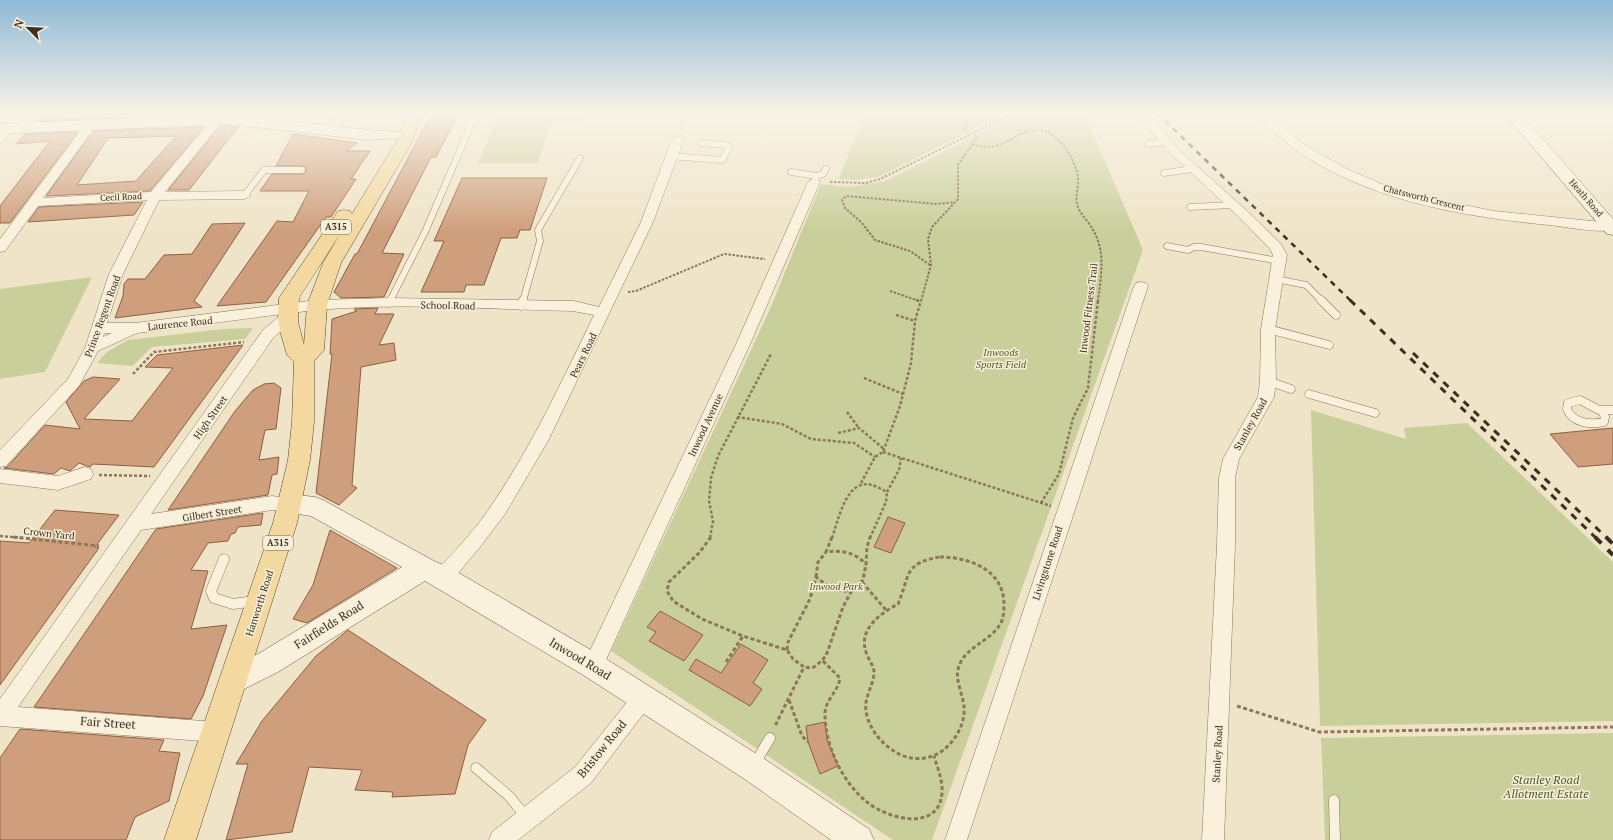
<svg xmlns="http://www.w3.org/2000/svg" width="1613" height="840" viewBox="0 0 1613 840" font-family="'PT Serif',serif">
<rect width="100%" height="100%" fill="#f0e4c8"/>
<!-- green -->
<path fill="#c9cf9b" d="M499,113H586L584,121H552L538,163H478Z
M865,113H1007L878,177L855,180L839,179Z
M1021,113H1084L1143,250L932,840H893L611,651L770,309L821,184L849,187L885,181Z
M92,277L45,372L0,379V289Z
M253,328L245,339L152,347L133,366L97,363L107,352L128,340L223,329Z
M1311,410L1406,439L1404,428L1467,423L1613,562V721L1320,726Z
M1613,733V840H1325L1321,738Z"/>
<!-- building -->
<path fill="#cf9f7d" stroke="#8d5f41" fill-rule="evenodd" d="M45,113H139L136,117L38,121Z
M432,113H459L436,157H431L382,253L404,254L384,297L341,298L334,292L355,254H357Z
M220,126L238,127L189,190H168Z
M204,127L150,191L46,196L93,131ZM176,136L136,181L77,185L108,138Z
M78,132L10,223H0V206L50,141L16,144L25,134Z
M293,134L357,143L346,151H370L351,179H356L331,217H326L266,302L217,306L277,221L293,222L309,191H260L272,174H302L306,172V168L302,166H276Z
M462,178H547L530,230H520L517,238H501L484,285H466L464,292H421L444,241H434Z
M143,202L134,215L28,222L39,207Z
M245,223L194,301L202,307L115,318L123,296L124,284L128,279H145L164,255L192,254L212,224Z
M378,308L375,314H394L379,345L394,343L396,360L361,367L352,485L357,488L339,505L316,493L332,354H330L332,319L357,311L354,309Z
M243,345L154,467L93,464L90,467L79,463L70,471L61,468L54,474L4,468L7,467L45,425L80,429L66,402L84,381L93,377L120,379L84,419L132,421L173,368L145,367L157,355Z
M274,383L281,388L276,429L265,430L259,460L279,457L277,474L272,475L268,495L168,510L235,411L253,390L264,384Z
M1613,428V464L1578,467L1550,434Z
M55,510L119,515L95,547L99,548L0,685V541L29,543Z
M263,513L261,525L238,527L235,533L231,534L228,541L208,543L191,570L208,571L191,629L227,625L203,696L191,719L34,707L156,529Z
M888,517L905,523L891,553L874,547Z
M330,530L397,568L307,623L293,619L313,585Z
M660,611L703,635L684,661L649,641L656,632L647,627Z
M348,630L486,720L468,745L455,794L392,797L393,792L355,790L362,770L309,767L292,832L226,840L248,764H236L262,721L316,656Z
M741,644L768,660L753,683L762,689L750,706L689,670L696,659L721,673Z
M825,722L827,740L838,766L820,774L808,742L806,726Z
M20,729L164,740L159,751L180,753L169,801L135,817L126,840H0V758Z"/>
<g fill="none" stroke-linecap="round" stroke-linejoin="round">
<!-- lane-far2 casing -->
<g stroke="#8d765c" stroke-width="7">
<path id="lane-far2" d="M332,113L330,115L340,119
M137,122L145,113
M19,128L34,113
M333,130L346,113
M0,140L9,129
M1148,144L1167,142
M670,156L722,160L729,147L725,145L701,143
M791,172L817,176L814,182
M1164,173L1193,169
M817,176L823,174L826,169
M245,195L264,170H302
M1190,207L1232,205
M1167,246L1188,250L1194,247H1201L1279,261
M1276,279L1306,285L1322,301
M390,301L425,232L476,113
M523,301L540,241L538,230L580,158"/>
</g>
<!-- lane-far1 casing -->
<g stroke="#8d765c" stroke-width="9">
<path id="lane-far1" d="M1321,300L1336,315
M389,303L391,300
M521,306L523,300
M1268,329L1329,345
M1268,381L1291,389
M1309,394L1375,413
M1602,411L1605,417L1604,422C1591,425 1572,423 1567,409L1568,403L1580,400L1599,410H1613"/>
</g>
<!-- lane casing -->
<g stroke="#8d765c" stroke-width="11">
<path id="lane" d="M224,559L211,591L214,598L233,604L255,601
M754,765L770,738
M476,768L509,796L527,818
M1334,800L1335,840"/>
</g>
<!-- street casing -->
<g stroke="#8d765c" stroke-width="1">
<path id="street" d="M1136,113H1148L1179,150L1246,210L1281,244L1287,255L1275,329L1276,381L1274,397L1239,459L1235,478V545L1224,840H1202L1217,545L1219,478L1223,459L1258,397L1260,381L1261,329L1273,255L1270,249L1238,216L1171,154Z
M1254,113H1266L1306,146L1347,169L1382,184L1419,196L1494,211L1611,223L1613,224V230C1595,233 1568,227 1549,225C1456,216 1352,198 1278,136C1270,129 1260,122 1254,113Z
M1421,113H1443V115L1437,118L1422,115Z
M218,116L224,119L165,192L245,191L251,195L245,199L159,200L123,274L107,323H135L317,300L389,298L574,301L599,307L641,222L672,139L678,136L684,139L653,222L548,441L505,514L480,547L450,583L443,585L436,583L434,577L436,571C456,550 477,528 493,503C533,444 563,379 594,315L573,311C481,309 381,301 291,313L295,317L293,320L273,338L151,514L272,496L294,499L297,504L294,509L288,511L272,510L141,530L18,707L216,722L223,725L227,732L223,739L216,742L0,726V699L263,330L282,314L137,333L98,351L79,386L6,466L0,467V450L68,379L85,348L109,274L147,200L38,206L5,251L0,252V239L87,122H95L97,124L43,198L151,192L214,117ZM104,333H112L103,337Z
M814,178L820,182L751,342L600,673L593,675L586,673L583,666L586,659L737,342L808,182Z
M1141,282L1146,283L1148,286L967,840H945L1134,286L1136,283Z
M85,467L91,469L93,474L91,479L58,490L0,483V469L58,476Z
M643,688L650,691L653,698L650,705L591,783L518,840H489L492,832L575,767L636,691Z"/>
</g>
<!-- secondary casing -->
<g stroke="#6f573f" stroke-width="1">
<path id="secondary" d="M1504,113H1520L1613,219V235L1607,234Z
M227,114L369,130L400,132L402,135L400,138L369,140L227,124L0,134V124Z
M288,494L315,497L323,500L434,561L452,569L603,657L763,758L869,829L874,840H831L743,778L583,675L425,581L278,672L234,694L224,690L220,681L224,672L258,654L402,567L311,516L280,511L276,504L280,497Z"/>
</g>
<!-- primary casing -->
<g stroke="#5b4430" stroke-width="1">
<path id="primary" d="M408,113H423L411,144L341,263L327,305L324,350L314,361V422L310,460L297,523L196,840H164L273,523L288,460L292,422L294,362L287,355L280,331L278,317L279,298L338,211L344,210L350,211L352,214L395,144ZM340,234L323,263L307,305L304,345L298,322L299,298Z"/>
</g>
<!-- path-far2 -->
<path stroke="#8d765c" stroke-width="2" stroke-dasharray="2.5 1.5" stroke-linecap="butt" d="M969,113L964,129L970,135
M681,129L684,113
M972,144C1006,155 1013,129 1040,130C1058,131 1076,161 1078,177C1079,185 1075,196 1077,204C1079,213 1089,222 1093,230C1106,252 1101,276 1098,301
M830,182L866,183L880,179L1014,113
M930,265L910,251L875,240L862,223L845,208L842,200L846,196L937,204L955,202
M890,291L919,301
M628,292L636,291L724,254L765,259
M921,301L931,265L928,239L932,227L958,199V165L976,139L977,136L975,134"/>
<!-- path-far1 -->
<path stroke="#8d765c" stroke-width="2.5" stroke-dasharray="3 2" stroke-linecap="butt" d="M916,300L920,301
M896,315L915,321
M133,374L154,352L244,342
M864,378L903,394
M847,412L859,428
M737,417L782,424L811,439L854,443L875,457
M838,433L859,428L884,449
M883,452L1051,506
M99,475L150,476
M861,483L875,457L883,452L900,406L911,363L915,321L921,300
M887,492L899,470L901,458
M1041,503L1059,474L1073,418L1088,388L1098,300
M0,536L23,538
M710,538L713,521L709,501L711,478L718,456L771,354
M832,538C837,524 844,490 861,485C870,482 879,488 887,492
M870,538L886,502L887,492"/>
<!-- path -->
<path stroke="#8d765c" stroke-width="3" stroke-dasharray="4 2.5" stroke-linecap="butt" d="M13,537L99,546
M711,537L699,553L669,582L667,591L673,601L702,619L743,636L787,650L793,659L804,667L775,726
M832,537L826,552C842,550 854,552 866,564L867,547L870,537
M940,557C968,557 1003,569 1004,603C1004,611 1004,619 999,626C988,642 966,647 959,666C954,679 963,694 964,707C966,729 947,755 925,758C906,761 890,751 878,737C869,726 863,711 867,698C869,690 873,683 874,674C875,666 868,660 866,652C858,629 881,613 898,604C910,576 903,563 940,557Z
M816,577L818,562L826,552
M862,582L886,610
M851,592L863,580L866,564
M787,650L788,642L810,599L816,577L832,589L851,592L843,607L826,656L816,666L811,668L804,667
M823,661L840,678C838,692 825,700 825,714C825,746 843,783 867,802C889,820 940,832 942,792C943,780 937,767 934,756
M726,662L743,636
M789,700L802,736L808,742
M1237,706L1319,732L1613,727"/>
<!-- lane-far2 -->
<use href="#lane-far2" stroke="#faf1dc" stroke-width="6"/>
<!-- lane-far1 -->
<use href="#lane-far1" stroke="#faf1dc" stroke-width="8"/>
<!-- lane -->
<use href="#lane" stroke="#faf1dc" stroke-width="10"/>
<!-- street -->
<use href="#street" fill="#faf1dc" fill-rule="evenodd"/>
<!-- secondary -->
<use href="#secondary" fill="#faf1dc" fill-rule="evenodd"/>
<!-- primary -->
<use href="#primary" fill="#f3d9a0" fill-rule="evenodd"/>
<!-- rail-far2 -->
<path stroke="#3d2e20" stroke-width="2.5" stroke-dasharray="5.5 5.5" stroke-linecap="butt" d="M1157,113L1351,301"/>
<!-- rail-far1 -->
<path stroke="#3d2e20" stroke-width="3" stroke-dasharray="7 7" stroke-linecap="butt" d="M1350,300L1596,538
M1413,353L1607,538"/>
<!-- rail -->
<path stroke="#3d2e20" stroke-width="4" stroke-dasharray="9 9" stroke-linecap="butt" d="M1595,537L1613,555
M1606,537L1613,544"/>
</g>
<!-- sky -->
<linearGradient id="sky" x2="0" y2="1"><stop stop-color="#8fbad6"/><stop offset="0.49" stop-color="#f8f3e6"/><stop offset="1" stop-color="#f8f3e6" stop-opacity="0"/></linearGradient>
<rect width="1613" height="231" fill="url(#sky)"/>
<g text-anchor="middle" stroke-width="3" stroke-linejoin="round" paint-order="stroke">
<!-- far-street labels -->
<g font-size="9" fill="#3d2e20" stroke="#f7eed8">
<text transform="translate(121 197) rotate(-3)" y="3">Cecil Road</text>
<text transform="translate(1424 198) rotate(14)" y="3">Chatsworth Crescent</text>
<text transform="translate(1586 198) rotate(49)" y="3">Heath Road</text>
</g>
<!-- shield labels -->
<g fill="#f7eed8" stroke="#756857" stroke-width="1">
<rect x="321" y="220" width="30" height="14" rx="3"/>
<rect x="263" y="536" width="30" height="14" rx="3"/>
</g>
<g font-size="9" font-weight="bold" fill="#3d2e20">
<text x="336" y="230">A315</text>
<text x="278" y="546">A315</text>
</g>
<!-- street labels -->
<g font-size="10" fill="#3d2e20" stroke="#f7eed8">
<text transform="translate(448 305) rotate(1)" y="4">School Road</text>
<text transform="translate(1088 308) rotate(-83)" y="4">Inwood Fitness Trail</text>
<text transform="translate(102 316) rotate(-70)" y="4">Prince Regent Road</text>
<text transform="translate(180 323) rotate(-6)" y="4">Laurence Road</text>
<text transform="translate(583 355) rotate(-64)" y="4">Pears Road</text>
<text transform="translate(210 417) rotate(-55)" y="4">High Street</text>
<text transform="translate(1250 424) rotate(-61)" y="4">Stanley Road</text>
<text transform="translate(705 425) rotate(-65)" y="4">Inwood Avenue</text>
<text transform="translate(212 513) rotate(-9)" y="4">Gilbert Street</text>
<text transform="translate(49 533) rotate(6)" y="4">Crown Yard</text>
<text transform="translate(1047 563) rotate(-72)" y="4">Livingstone Road</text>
<text transform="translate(259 603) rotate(-72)" y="4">Hanworth Road</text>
<text transform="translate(1217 754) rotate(-87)" y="4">Stanley Road</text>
</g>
<!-- park labels -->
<g font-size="10" font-style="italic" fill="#4d5a26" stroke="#f7eed8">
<text x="1001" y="356">Inwoods<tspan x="1001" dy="12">Sports Field</tspan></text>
<text x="836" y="590">Inwood Park</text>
</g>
<!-- near-street labels -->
<g font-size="12" fill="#3d2e20" stroke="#f7eed8">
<text transform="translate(329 625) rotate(-32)" y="4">Fairfields Road</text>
<text transform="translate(580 659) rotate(31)" y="4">Inwood Road</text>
<text transform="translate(108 723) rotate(4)" y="4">Fair Street</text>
<text transform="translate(602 749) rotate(-51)" y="4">Bristow Road</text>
</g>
<!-- near-park labels -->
<g font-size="12" font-style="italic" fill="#4d5a26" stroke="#f7eed8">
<text x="1546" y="784">Stanley Road<tspan x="1546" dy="14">Allotment Estate</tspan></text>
</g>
</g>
<!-- north arrow -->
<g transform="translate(28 28) rotate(294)" stroke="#f7eed8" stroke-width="3" paint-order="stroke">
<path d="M0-3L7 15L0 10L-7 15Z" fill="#3d2e20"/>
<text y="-6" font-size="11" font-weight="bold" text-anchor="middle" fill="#3d2e20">N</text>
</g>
</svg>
